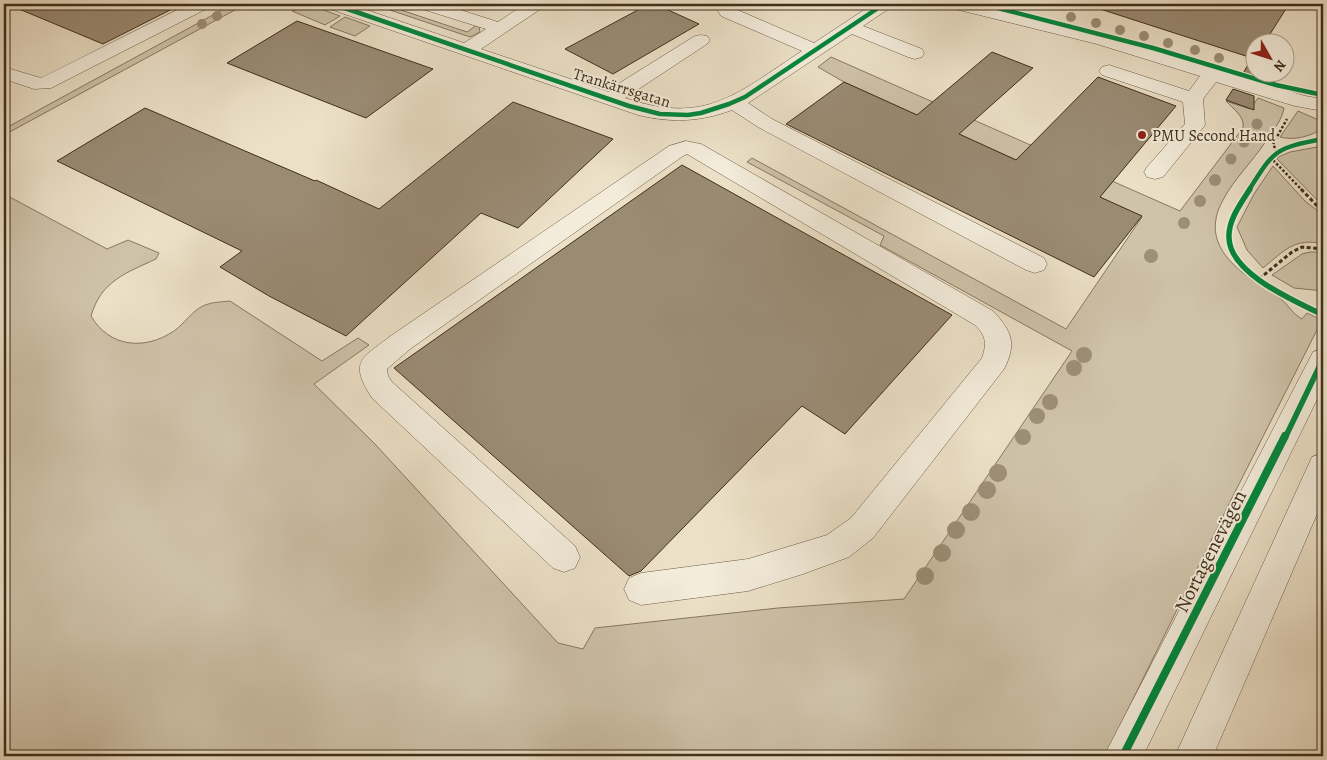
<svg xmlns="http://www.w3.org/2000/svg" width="1327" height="760" viewBox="0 0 1327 760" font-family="Alegreya,serif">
<rect width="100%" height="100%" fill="#ece1c8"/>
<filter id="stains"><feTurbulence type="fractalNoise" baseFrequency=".004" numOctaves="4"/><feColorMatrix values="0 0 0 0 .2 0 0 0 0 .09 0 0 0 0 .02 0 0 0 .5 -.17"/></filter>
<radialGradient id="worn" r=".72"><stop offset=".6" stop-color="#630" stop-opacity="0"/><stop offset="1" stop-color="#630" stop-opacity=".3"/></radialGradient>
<!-- green -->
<path fill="#cfc3aa" stroke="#887862" d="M233,4H246L4,135V129Z
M392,4H410L401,10L467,32L477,25L479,27L480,32L470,37L384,8Z
M309,5L313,6L340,16L325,25L292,11Z
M345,17L370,26L355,36L330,27Z
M831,57L1180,211L1243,128C1245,116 1233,109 1226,101L1250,109L1258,98L1284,108C1282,120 1273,131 1266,141C1253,161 1234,179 1223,200C1197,247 1242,274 1277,296C1289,304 1290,312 1302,319L1307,313L1322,320L1233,496L1105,756H4V194L107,249L128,240L159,253L156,259C126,273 101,281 91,316C109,347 144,351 174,331C184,324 192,311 203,306C211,302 221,302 230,301L322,361L358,338L369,345L314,384L374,443L558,643L583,649L595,628L778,608L904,599L1072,351L880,245L884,236L747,162L752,158L1066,329L1142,217L844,82L818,67Z
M1298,111L1323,122V128C1312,136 1294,141 1280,137Z
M1323,146V206L1277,159L1278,157L1290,152Z
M1273,166L1305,201L1323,215V244C1295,237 1284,251 1263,268L1247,250L1237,227L1254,194Z
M1310,252H1323V291L1294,288L1272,275L1302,254Z"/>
<!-- building -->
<path fill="#9a8b74" stroke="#412e1a" d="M7,4H182L103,44Z
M649,4H655L699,24L613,74L565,49Z
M1101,4H1289L1265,42H1254V79L1242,75L1252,58L1100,9Z
M297,21L433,69L366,118L227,63Z
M992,52L1033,68L959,134L1016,160L1098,77L1176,106L1100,197L1142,216L1094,277L786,124L844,82L917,115Z
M1233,89L1254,96V110L1226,100Z
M513,102L613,139L518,228L481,213L346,336L269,296L220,267L242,251L57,161L145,108L315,181L316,180L379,209Z
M682,165L952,315L845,434L802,406L641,571L629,576L394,368Z"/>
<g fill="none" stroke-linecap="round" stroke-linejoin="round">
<!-- minor casing -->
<g stroke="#6c5b46" stroke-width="1">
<path id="minor" d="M189,4H211L208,8L51,88L34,89L4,79V67L41,78Z
M324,4H349L464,43L486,29L419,8L417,4H442L498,22L525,4H544L542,8L481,49L609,92L618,84L695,36L701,35L707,36L710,40L707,44L625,98C707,126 737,93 802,51L721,16L714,4H730L733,8L814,43L873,4H892L890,8L863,26L922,49L924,53L922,57L915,59L908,57L852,34L748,103L772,119L1044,258L1047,264L1044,270L1035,273L1026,270L758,127L732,110C700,122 671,123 638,115L327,8Z
M948,4H977L1109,36L1305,96L1323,99V111L1295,106L1216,82L1203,99L1205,125L1202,129L1163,177L1155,179L1147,177L1144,172L1147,167L1185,124L1183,102L1102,75L1099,71L1102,67L1109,65L1189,91L1200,76L1097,44L951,8Z
M686,141L701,144L993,311C1012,331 1017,344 1004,369L873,538L849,557L803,574L748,591L641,605L629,600L624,589L629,578L641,573L748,559L827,535L851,518L982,358C987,343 986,336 975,325L687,154L683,156L410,349L387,369L388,376L392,382L575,546L580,557L575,568L564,572L553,568L372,398C348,361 362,358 392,335L669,146Z
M1323,349V387L1143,756H1104L1313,352Z
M1323,453V500L1213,756H1175L1312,457Z"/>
</g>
<!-- path-far1 -->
<path stroke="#412e1a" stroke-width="2.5" stroke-dasharray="2.5 2" stroke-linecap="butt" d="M1277,152L1273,144L1287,119
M1270,157L1302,190"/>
<!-- path -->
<path stroke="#412e1a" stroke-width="3" stroke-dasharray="4 2.5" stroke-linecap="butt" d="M1301,189L1323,212
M1259,279L1292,252L1302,247L1323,249"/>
<!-- minor -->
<use href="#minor" fill="#f3ecdb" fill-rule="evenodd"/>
<!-- cycleway-far2 casing -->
<g stroke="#f3ecdb" stroke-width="7">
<path id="cycleway-far2" d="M333,4L629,106L660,114L688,115L701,113L729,104L745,97L884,4
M982,4L1153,48L1276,85L1323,95
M1249,190C1274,150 1275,148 1323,139"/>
</g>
<!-- cycleway-far1 casing -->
<g stroke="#f3ecdb" stroke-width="9">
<path id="cycleway-far1" d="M1250,189C1241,203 1228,220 1229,238C1230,274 1295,301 1323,315
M1285,438L1323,359"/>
</g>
<!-- cycleway casing -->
<g stroke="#f3ecdb" stroke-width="11">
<path id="cycleway" d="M1123,756L1285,436"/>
</g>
<!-- cycleway-far2 -->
<use href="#cycleway-far2" stroke="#00873e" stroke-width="4.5"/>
<!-- cycleway-far1 -->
<use href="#cycleway-far1" stroke="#00873e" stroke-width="5.5"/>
<!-- cycleway -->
<use href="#cycleway" stroke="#00873e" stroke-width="8"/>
</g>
<!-- trees -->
<g fill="#9d8f78">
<circle cx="217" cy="16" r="5"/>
<circle cx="1071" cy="17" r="5"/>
<circle cx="1096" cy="23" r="5"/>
<circle cx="202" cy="24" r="5"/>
<circle cx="1120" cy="30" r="5"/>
<circle cx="1144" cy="36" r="5"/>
<circle cx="1168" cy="43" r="5"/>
<circle cx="1195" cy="50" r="5"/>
<circle cx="1219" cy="58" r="5"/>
<circle cx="1257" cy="124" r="5.5"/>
<circle cx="1244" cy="142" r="5.5"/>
<circle cx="1231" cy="159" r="5.5"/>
<circle cx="1215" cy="180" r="6"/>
<circle cx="1200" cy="201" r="6"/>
<circle cx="1184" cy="223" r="6"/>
<circle cx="1151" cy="256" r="7"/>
<circle cx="1084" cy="355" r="8"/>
<circle cx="1074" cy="368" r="8"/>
<circle cx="1050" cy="402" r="8"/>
<circle cx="1037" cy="416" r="8"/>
<circle cx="1023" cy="437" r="8"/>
<circle cx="998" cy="473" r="9"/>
<circle cx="987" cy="490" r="9"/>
<circle cx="971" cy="512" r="9"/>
<circle cx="956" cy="530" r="9"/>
<circle cx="942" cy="553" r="9"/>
<circle cx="925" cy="576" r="9"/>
</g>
<!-- markers -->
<circle fill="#8f2418" stroke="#f3ecdb" stroke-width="2" cx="1142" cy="135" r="5"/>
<g text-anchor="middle" stroke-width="4" stroke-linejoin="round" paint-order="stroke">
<!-- far-street labels -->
<g font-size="16" fill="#412e1a" stroke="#f3ecdb">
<text transform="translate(622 87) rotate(17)" y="6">Trankärrsgatan</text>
</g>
<!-- far-poi labels -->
<g font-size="16" fill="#412e1a" stroke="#f3ecdb" text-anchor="start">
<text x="1152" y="141">PMU Second Hand</text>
</g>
<!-- street labels -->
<g font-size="20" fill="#412e1a" stroke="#f3ecdb">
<text transform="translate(1210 551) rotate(-63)" y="7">Nortagenevägen</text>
</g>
</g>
<!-- margin -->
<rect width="1327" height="760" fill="none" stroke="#ece1c8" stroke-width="20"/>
<rect x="5" y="5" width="1317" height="750" fill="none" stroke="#412e1a" stroke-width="2.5"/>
<rect x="10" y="10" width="1307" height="740" fill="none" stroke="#412e1a"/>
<!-- north arrow -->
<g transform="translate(1270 58) rotate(129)"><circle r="24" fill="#f3ecdb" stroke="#aca08e"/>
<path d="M0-4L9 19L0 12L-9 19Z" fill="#8f2418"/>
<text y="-8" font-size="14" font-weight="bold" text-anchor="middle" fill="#412e1a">N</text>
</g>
<rect width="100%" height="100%" filter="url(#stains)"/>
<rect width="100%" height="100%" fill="url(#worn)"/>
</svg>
